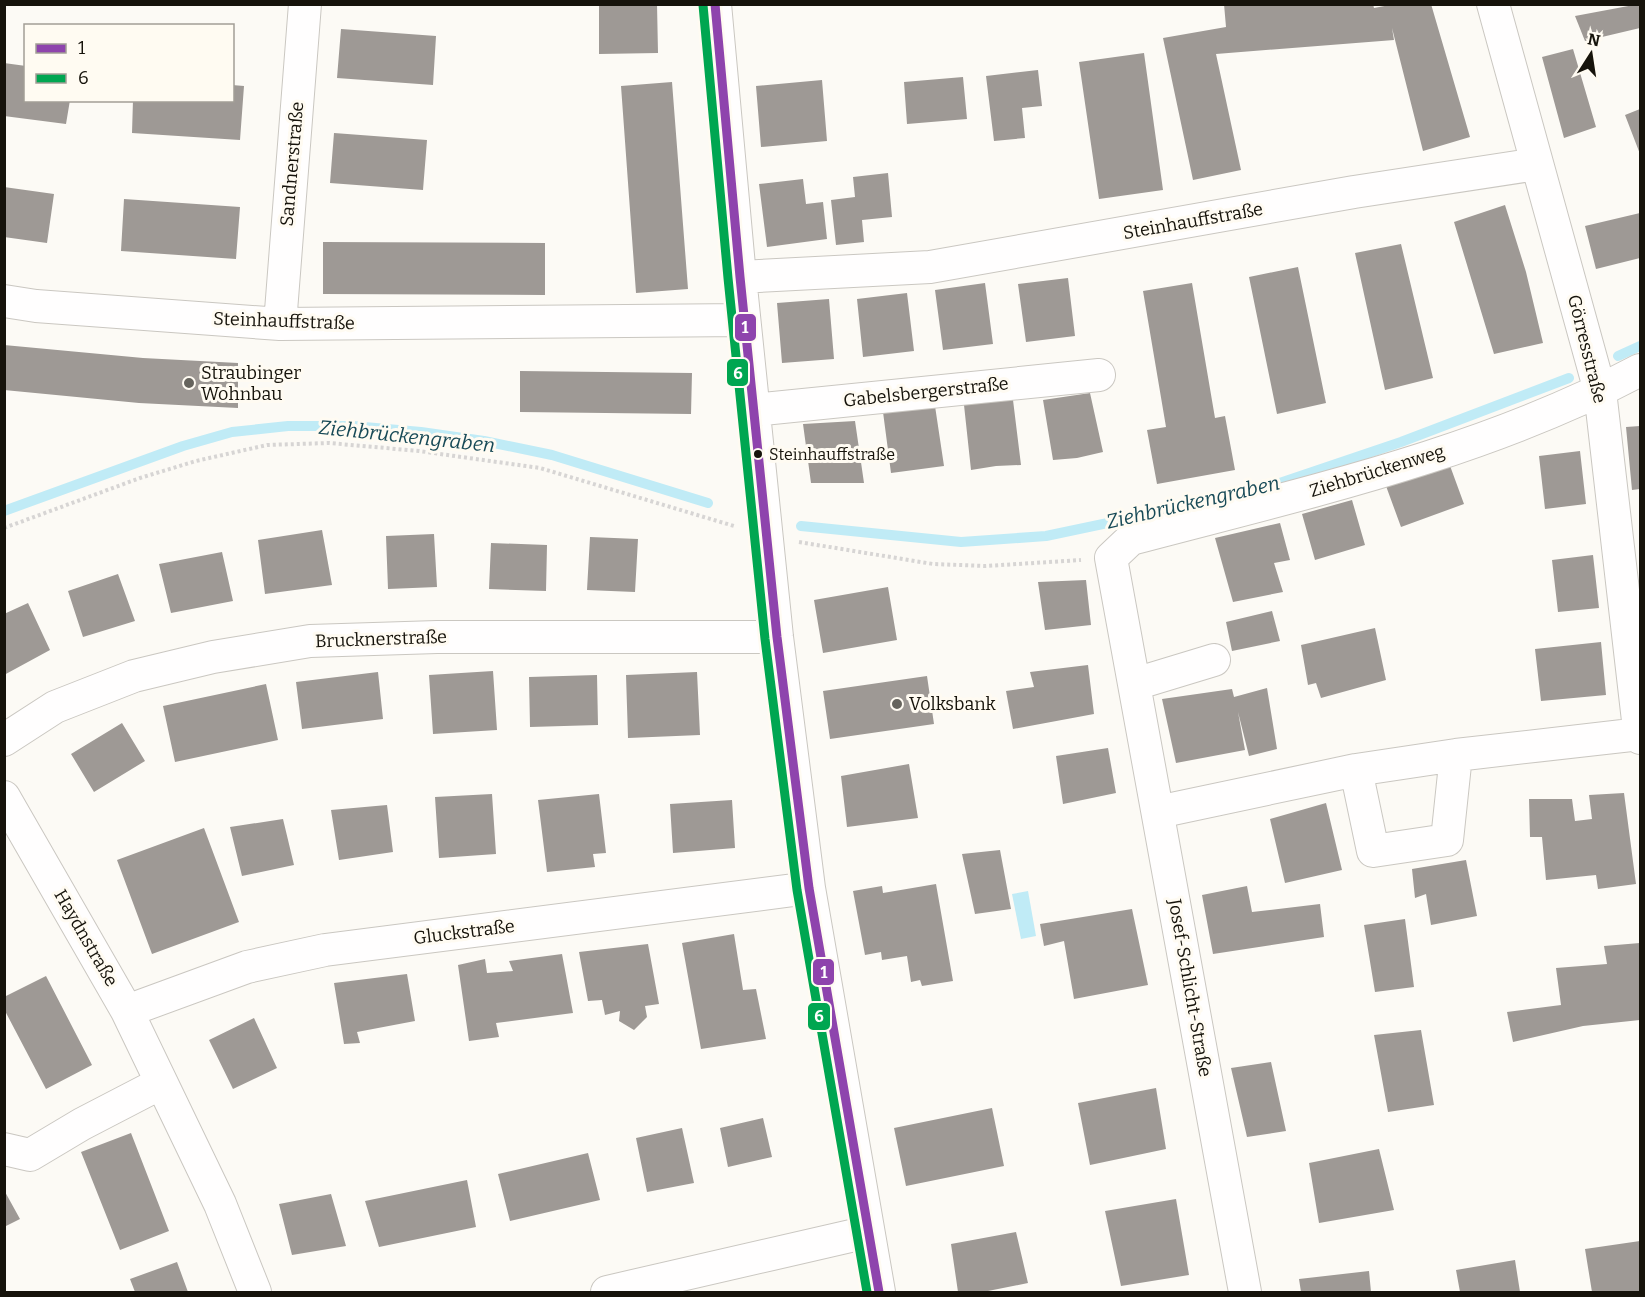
<svg xmlns="http://www.w3.org/2000/svg" width="1645" height="1297" viewBox="0 0 1645 1297" font-family="Bitter,serif">
<rect width="100%" height="100%" fill="#fcfaf5"/>
<!-- water -->
<path fill="#c0ebf6" d="M1028,891L1036,936L1021,939L1012,894Z"/>
<g fill="none" stroke-linecap="round" stroke-linejoin="round">
<!-- stream -->
<path stroke="#c0ebf6" stroke-width="10" d="M1618,356L1640,346
M4,511L183,446L232,432L288,426H353L421,432L484,441L552,455L708,503
M801,526L961,542L1046,536L1250,493L1401,442L1569,378"/>
</g>
<!-- building -->
<path fill="#9e9995" d="M599,4H657L658,53L599,54Z
M1224,4H1373L1374,8L1395,4H1431L1470,137L1423,151L1392,28L1394,40L1216,54L1241,170L1193,180L1163,38L1226,27Z
M1639,4L1640,28L1585,41L1575,16Z
M341,29L436,36L433,85L337,78Z
M1573,49L1596,127L1564,138L1542,57Z
M1144,53L1163,190L1099,199L1079,62Z
M4,63L26,66V100H70L66,124L4,116Z
M1038,70L1042,106L1022,108L1025,138L994,141L986,76Z
M963,77L967,119L907,124L904,82Z
M822,80L827,141L761,147L756,86Z
M672,82L688,289L636,293L621,86Z
M232,85L244,86L240,140L132,133L133,100H232Z
M1640,109V154L1625,115Z
M334,133L427,140L423,190L330,183Z
M888,173L892,217L862,220L864,242L836,245L831,200L855,197L853,177Z
M803,179L806,204L823,202L827,239L767,247L759,184Z
M4,187L54,194L47,243L4,237Z
M124,199L240,207L236,259L121,251Z
M1505,205L1526,272L1543,343L1494,354L1454,222Z
M1640,213V258L1596,269L1585,226Z
M323,242L545,243V295L323,294Z
M1401,244L1433,378L1385,390L1355,253Z
M1298,267L1326,403L1277,414L1249,277Z
M1068,278L1075,336L1026,342L1018,284Z
M985,283L993,344L943,350L935,290Z
M1192,283L1215,418L1225,416L1235,470L1157,484L1147,430L1166,427L1143,291Z
M907,293L914,351L863,357L857,299Z
M829,299L834,359L782,363L777,303Z
M4,345L143,358L238,363V408L139,403L4,390Z
M520,371L692,373L691,414L520,412Z
M1090,393L1103,452L1077,458L1053,460L1043,400Z
M1013,400L1021,465L996,466L971,470L964,405Z
M935,406L944,466L891,473L883,412Z
M855,421L864,483H811L803,424Z
M1640,426V489L1632,490L1626,427Z
M1580,451L1586,504L1545,509L1539,456Z
M1449,463L1464,504L1401,527L1386,486Z
M1352,500L1365,545L1315,560L1302,514Z
M1280,523L1290,560L1274,563L1283,592L1233,602L1215,538Z
M322,530L332,585L265,594L258,540Z
M434,534L437,587L388,589L386,536Z
M590,537L638,539L635,592L587,590Z
M491,543L547,545L546,591L489,589Z
M222,552L233,601L171,613L159,564Z
M1593,555L1599,608L1558,612L1552,560Z
M118,574L135,621L83,637L68,591Z
M1086,580L1091,625L1045,630L1038,582Z
M888,587L897,640L823,653L814,600Z
M28,603L50,650L4,675V614Z
M1272,611L1280,641L1232,651L1226,622Z
M1375,628L1386,680L1321,698L1316,683L1308,685L1301,645Z
M1601,642L1606,695L1541,701L1535,649Z
M1088,665L1094,714L1013,729L1006,691L1034,687L1030,672Z
M493,671L497,730L433,734L429,675Z
M378,672L383,719L302,729L296,682Z
M697,672L700,735L628,738L626,675Z
M597,675L598,725L530,727L529,677Z
M927,676L934,724L830,739L823,691Z
M266,684L278,740L175,762L163,706Z
M1267,688L1277,749L1249,756L1238,712L1245,750L1176,763L1162,699L1232,689L1234,697Z
M122,723L145,761L94,792L71,754Z
M1108,748L1116,793L1063,804L1056,756Z
M909,764L918,818L847,827L841,776Z
M1624,793L1636,884L1598,889L1596,875L1546,880L1542,837H1530L1529,799H1572L1575,821L1592,819L1589,795Z
M492,794L496,854L439,858L435,797Z
M599,794L606,853L593,854L595,867L547,872L538,800Z
M732,800L735,848L673,853L670,804Z
M1326,803L1342,870L1285,883L1270,819Z
M387,805L393,852L339,860L331,810Z
M283,819L294,865L242,876L230,827Z
M204,828L239,922L152,954L117,860Z
M1000,850L1011,909L975,914L962,854Z
M1466,860L1477,916L1431,925L1426,894L1415,898L1412,869Z
M936,884L953,981L922,986L920,980L911,982L907,956L882,960L881,952L865,955L853,891L882,886L883,893Z
M1247,886L1252,912L1320,904L1324,937L1213,954L1202,895Z
M1132,909L1148,985L1074,999L1064,941L1044,946L1040,924Z
M1405,919L1414,987L1375,992L1364,925Z
M734,934L743,990L756,989L766,1039L701,1049L682,943Z
M1640,943V1020L1583,1026L1513,1042L1507,1012L1561,1005L1556,968L1607,964L1604,946Z
M648,944L659,1004L645,1006L647,1017L634,1030L619,1021L620,1011L605,1015L602,1000L588,1001L579,952Z
M562,954L573,1013L496,1023L499,1037L469,1041L458,965L485,959L487,973L513,971L509,961Z
M407,974L415,1021L357,1032L360,1043L344,1044L334,983Z
M46,976L92,1065L46,1089L4,1009V997Z
M254,1018L277,1068L233,1089L209,1040Z
M1421,1030L1434,1105L1388,1112L1374,1035Z
M1271,1062L1286,1131L1247,1137L1231,1068Z
M1156,1088L1166,1149L1090,1165L1078,1103Z
M992,1108L1004,1166L906,1186L894,1128Z
M763,1118L772,1157L728,1167L720,1128Z
M682,1128L694,1183L647,1192L636,1138Z
M131,1133L169,1231L120,1250L81,1152Z
M1379,1149L1394,1210L1319,1223L1309,1163Z
M588,1153L600,1200L510,1221L498,1174Z
M467,1180L476,1227L379,1247L365,1201Z
M4,1190L20,1219L4,1227Z
M331,1194L346,1246L292,1255L279,1204Z
M1176,1199L1189,1275L1121,1286L1105,1211Z
M1016,1232L1028,1283L983,1292H958L951,1244Z
M1640,1241V1292H1592L1585,1249Z
M1515,1260L1520,1292H1460L1456,1270Z
M177,1262L188,1292H135L130,1279Z
M1369,1271L1371,1292H1301L1299,1279Z"/>
<g fill="none" stroke-linecap="round" stroke-linejoin="round">
<!-- minor casing -->
<g stroke="#cac7c1" stroke-width="34">
<path id="minor" d="M715,4L740,277L777,637L809,888L879,1292
M1493,4L1600,391L1640,738
M740,277L930,267L1354,192L1537,164
M4,301L36,306L280,324L744,320
M280,324L305,4
M754,410L1099,375
M1135,684L1214,660
M4,740L55,707L134,676L213,657L310,641L437,637H777
M1356,770L1373,851L1447,840L1456,755
M4,797L127,1011L220,1204L255,1292
M1158,812L1356,770L1456,755L1640,734
M127,1011L247,967L325,950L809,888
M4,1149L30,1155L82,1124L161,1083
M607,1292L868,1232
M1245,1292L1111,558L1131,539C1304,493 1482,454 1640,370"/>
</g>
<!-- path -->
<path stroke="#d7d5d4" stroke-width="4" stroke-dasharray="3 3" stroke-linecap="butt" d="M4,528L140,478L196,461L267,445L329,443L419,451L540,468L734,526
M799,542L933,564L986,566L1081,560"/>
<!-- minor -->
<use href="#minor" stroke="#fffefe" stroke-width="32"/>
<!-- bus-1 casing -->
<g stroke="#fffbf2" stroke-width="14">
<path id="bus-1" d="M715,4L740,277L777,637L809,888L879,1292"/>
</g>
<!-- bus-2 casing -->
<g stroke="#fffbf2" stroke-width="14">
<path id="bus-2" d="M703,5L728,278L765,639L797,890L867,1292"/>
</g>
<!-- bus-1 -->
<use href="#bus-1" stroke="#8e44ad" stroke-width="9"/>
<!-- bus-2 -->
<use href="#bus-2" stroke="#00a651" stroke-width="9"/>
</g>
<!-- markers -->
<g fill="#66645d" stroke="#fffbf2" stroke-width="2">
<circle cx="189" cy="383" r="6"/>
<circle cx="897" cy="704" r="6"/>
</g>
<circle fill="#16130b" stroke="#fffbf2" stroke-width="2" cx="758" cy="454" r="5"/>
<g text-anchor="middle" stroke-width="6" stroke-linejoin="round" paint-order="stroke">
<!-- bus labels -->
<g font-size="16" fill="#16130b" stroke="#fffbf2" text-anchor="start">
<text x="769" y="460">Steinhauffstraße</text>
</g>
<!-- street labels -->
<g font-size="18" fill="#16130b" stroke="#fffbf2">
<text transform="translate(292 164) rotate(-85)" y="6">Sandnerstraße</text>
<text transform="translate(1193 221) rotate(-10)" y="6">Steinhauffstraße</text>
<text transform="translate(284 321) rotate(2)" y="6">Steinhauffstraße</text>
<text transform="translate(1587 349) rotate(76)" y="6">Görresstraße</text>
<text transform="translate(926 392) rotate(-6)" y="6">Gabelsbergerstraße</text>
<text transform="translate(1377 471) rotate(-17)" y="6">Ziehbrückenweg</text>
<text transform="translate(381 639) rotate(-2)" y="6">Brucknerstraße</text>
<text transform="translate(464 932) rotate(-7)" y="6">Gluckstraße</text>
<text transform="translate(86 938) rotate(60)" y="6">Haydnstraße</text>
<text transform="translate(1190 988) rotate(80)" y="6">Josef-Schlicht-Straße</text>
</g>
<!-- poi labels -->
<g font-size="18" fill="#16130b" stroke="#fffbf2" text-anchor="start">
<text x="201" y="379">Straubinger<tspan x="201" dy="21">Wohnbau</tspan></text>
<text x="909" y="710">Volksbank</text>
</g>
<!-- water labels -->
<g font-size="20" font-style="italic" fill="#184a57" stroke="#fffbf2">
<text transform="translate(407 436) rotate(6)" y="7">Ziehbrückengraben</text>
<text transform="translate(1193 502) rotate(-13)" y="7">Ziehbrückengraben</text>
</g>
</g>
<g stroke="#fffbf2" stroke-width="2">
<rect x="734" y="313" width="23" height="29" rx="6" fill="#8e44ad"/>
<rect x="726" y="358" width="23" height="29" rx="6" fill="#00a651"/>
<rect x="812" y="958" width="23" height="28" rx="6" fill="#8e44ad"/>
<rect x="807" y="1002" width="24" height="29" rx="6" fill="#00a651"/>
</g>
<g font-size="16" text-anchor="middle" font-weight="bold" fill="#fff">
<text x="745" y="333">1</text>
<text x="738" y="379">6</text>
<text x="824" y="978">1</text>
<text x="819" y="1022">6</text>
</g>
<!-- border -->
<rect width="1645" height="1297" fill="none" stroke="#16130b" stroke-width="12"/>
<!-- legend -->
<rect x="24" y="24" width="210" height="78" fill="#fffbf2" stroke="#a29e96" stroke-width="1.5"/>
<rect x="36" y="44" width="30" height="9" fill="#8e44ad" stroke="#a29e96" stroke-width="1.5"/>
<text x="78" y="54" font-size="18" fill="#16130b">1</text>
<rect x="36" y="74" width="30" height="9" fill="#00a651" stroke="#a29e96" stroke-width="1.5"/>
<text x="78" y="84" font-size="18" fill="#16130b">6</text>
<!-- north arrow -->
<g transform="translate(1591 54) rotate(12)" stroke="#fffbf2" stroke-width="4.5" paint-order="stroke">
<path d="M0-4.5L10 22L0 15L-10 22Z" fill="#16130b"/>
<text y="-9" font-size="16" font-weight="bold" text-anchor="middle" fill="#16130b">N</text>
</g>
</svg>
